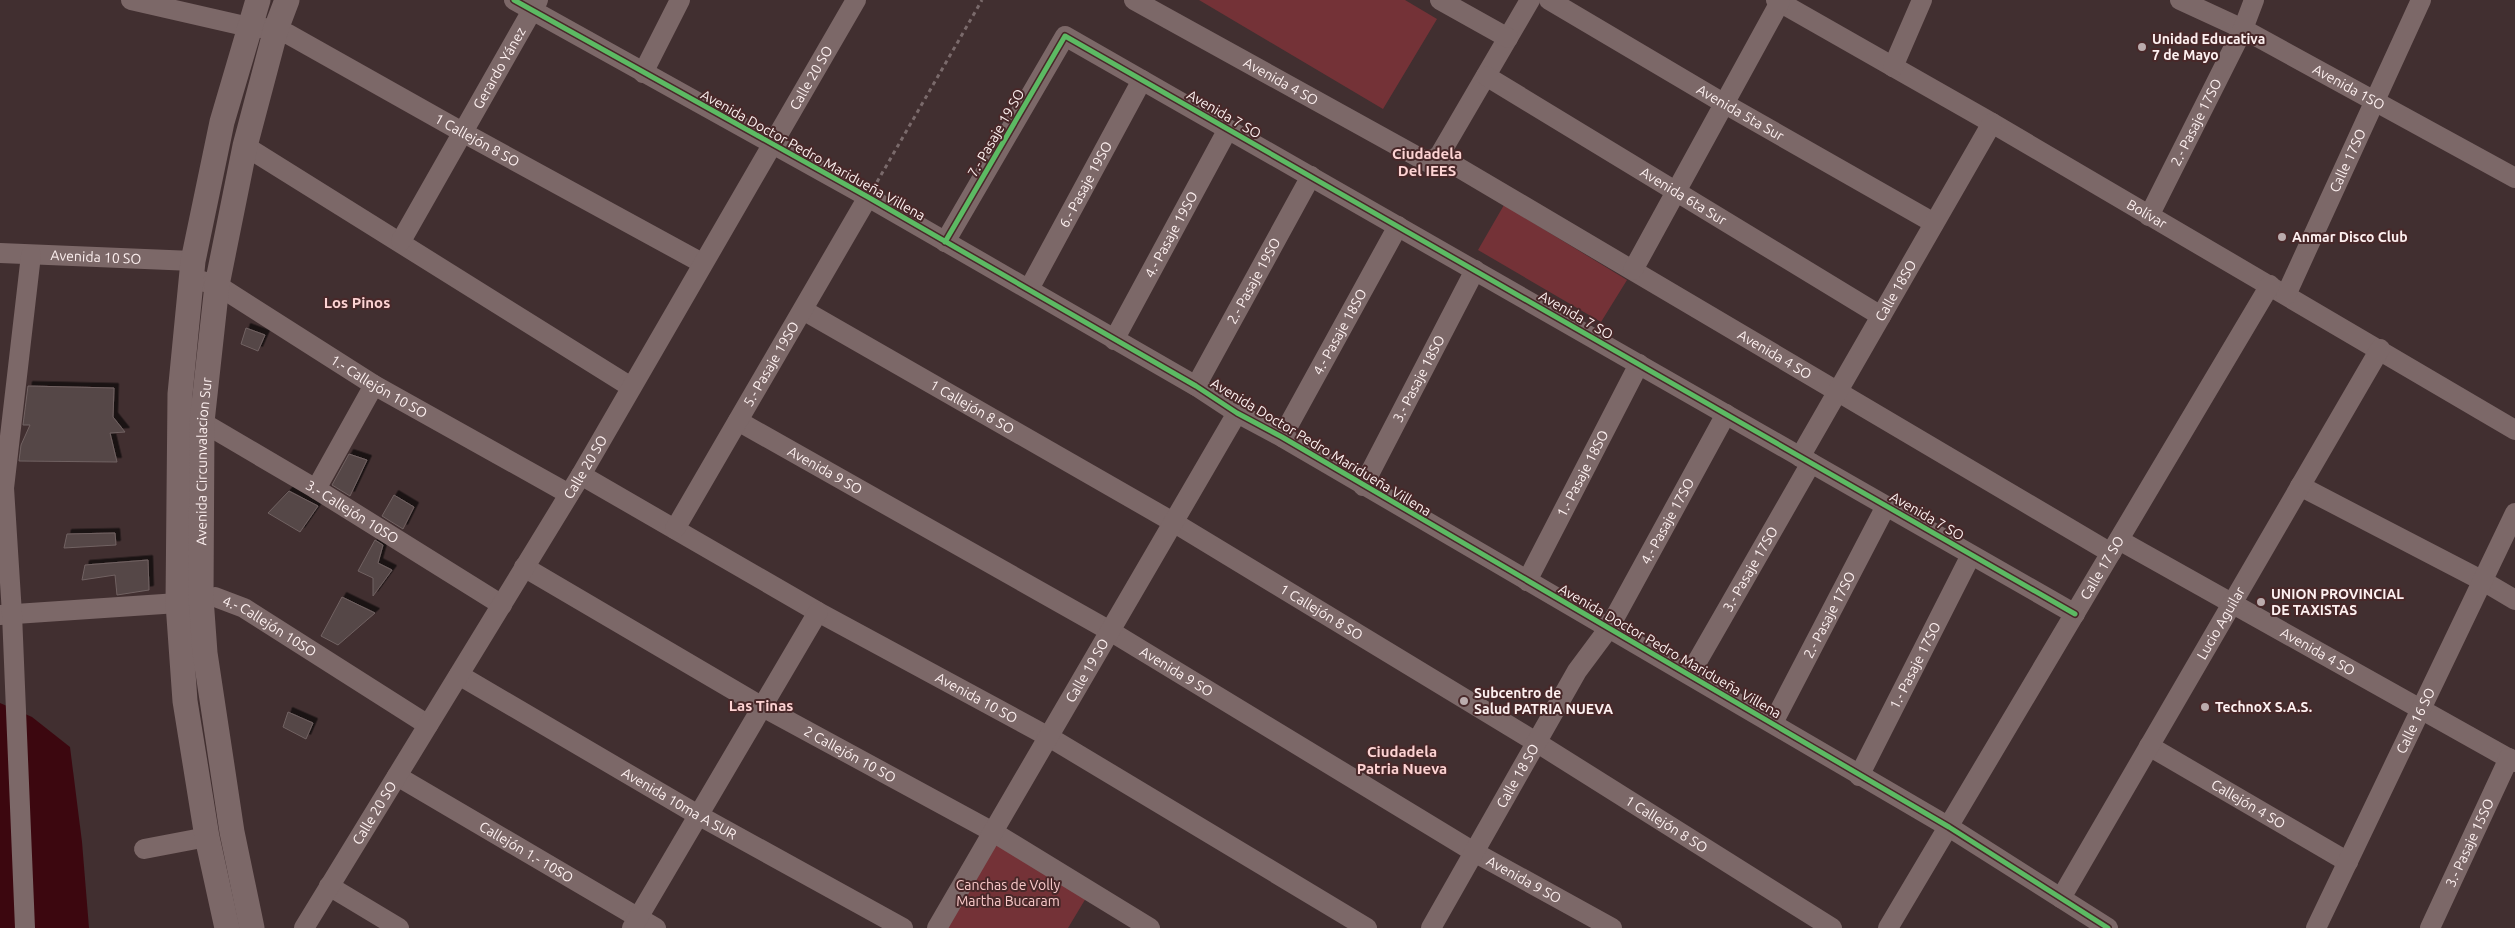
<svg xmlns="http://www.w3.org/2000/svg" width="2515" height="928" viewBox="0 0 2515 928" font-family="Ubuntu,sans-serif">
<defs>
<filter id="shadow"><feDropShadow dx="4.5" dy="-4.5" stdDeviation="0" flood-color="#0009"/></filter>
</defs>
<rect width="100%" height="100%" fill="#412f30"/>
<!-- green -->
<path fill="#743237" d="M1199,0H1405L1437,19L1383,109Z
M1504,205L1627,280L1601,322L1478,250Z
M995,844L1086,898L1068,928H946Z"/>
<!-- water -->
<path fill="#3c070f" d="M0,703L32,717L70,747L82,842L89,928H0Z"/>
<!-- building -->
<path fill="#544646" stroke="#716262" filter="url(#shadow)" d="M246,328L265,335L258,351L241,344Z
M28,386L114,388L113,417L125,432L110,433L117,462L19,461L21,445L30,425H23Z
M349,454L367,460L350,496L332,485Z
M289,491L318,506L300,532L268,513Z
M394,495L414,507L403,529L382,516Z
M115,533L116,545L64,548L67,534Z
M375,540L383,545L378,563L392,570L373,596V578L358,571Z
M148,560L149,590L117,595L115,575L82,580L85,565Z
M342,597L375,613L338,645L321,636Z
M288,712L313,723L306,739L283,727Z"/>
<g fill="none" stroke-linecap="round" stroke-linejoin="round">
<!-- path -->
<path stroke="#7a6a6b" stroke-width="3" stroke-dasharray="4 4" stroke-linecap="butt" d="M877,182L982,0"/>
<!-- minor -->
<g stroke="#7c6868" stroke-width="20">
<path id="s1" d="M131,0L249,27L276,29L288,34L464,133L702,263"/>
<path d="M514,0L868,197L1196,386L1237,413L1282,437L1949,827L2108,928"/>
<path id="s2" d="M1134,0L1427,162L1439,156L1530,0"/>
<path d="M1440,0L1508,38"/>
<path id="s3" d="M1549,0L1725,104L1934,223"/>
<path id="s4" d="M1776,0L1992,123L2515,430"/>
<path id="s5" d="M2180,0L2243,29L2515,178"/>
<path d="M1893,67L1922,0"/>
<path d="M643,73L680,0"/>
<path id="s6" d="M1486,76L1881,316"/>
<path d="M245,146L631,387"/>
<path id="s7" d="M1439,156L2111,553"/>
<path id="s8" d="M2149,216L2243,29L2254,0"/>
<path id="s9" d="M401,241L538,0"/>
<path d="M945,242L1065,36L2075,614"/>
<path id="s10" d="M0,253L193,261"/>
<path d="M1633,270L1780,2"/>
<path id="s11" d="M190,278L217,285L374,385L569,494"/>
<path id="s12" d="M1029,289L1142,80"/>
<path id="s13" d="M2286,295L2421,0"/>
<path id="s14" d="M803,310L1173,522L1536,742L1832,928"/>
<path id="s15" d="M1114,340L1228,129"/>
<path id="s16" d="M1196,386L1311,176"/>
<path id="s17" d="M738,421L1110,631L1474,852L1612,928"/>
<path id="s18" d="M202,422L316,489L502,605"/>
<path id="s19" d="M1282,437L1398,226"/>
<path id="s20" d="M1800,457L1992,123"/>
<path id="s21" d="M581,475L818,612L1049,737L1367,928"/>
<path id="s22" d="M1363,486L1475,270"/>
<path d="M2300,486L2483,581L2515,600"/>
<path d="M316,489L374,385"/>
<path id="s23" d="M675,529L868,197"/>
<path id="s24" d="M2119,540L2515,762"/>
<path id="s25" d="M524,567L761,706L993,832L1150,928"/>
<path id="s26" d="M1527,581L1639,364"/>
<path id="s27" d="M0,615L178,603L215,597L244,608L428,725"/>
<path id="s28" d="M1690,674L1811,463"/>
<path id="s29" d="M459,675L698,815L903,928"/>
<path id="s30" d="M1773,723L1886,506"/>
<path id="s31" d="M2149,746L2348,862"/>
<path id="s32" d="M397,776L656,928"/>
<path id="s33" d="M1859,776L1971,555"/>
<path d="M144,849L207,837"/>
<path d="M329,886L399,928"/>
<path id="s34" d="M2061,898L2380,349"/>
<path d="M25,928L12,614L4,488L31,255"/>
<path id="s35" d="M304,928L581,475L856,0"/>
<path d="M632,928L818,612"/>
<path id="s36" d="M937,928L1237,413"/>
<path id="s37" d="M1431,928L1577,671L1609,628L1726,414"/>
<path id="s38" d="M1888,928L2270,285"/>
<path id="s39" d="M2316,928L2515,513"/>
<path id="s40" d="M2430,928L2509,758"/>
</g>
<!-- major -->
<g stroke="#7c6868" stroke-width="25">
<path d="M227,928L207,837L185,701L178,603L180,394L193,261L222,122L258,0"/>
<path id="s41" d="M252,928L232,832L205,653L201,598L202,422L217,285L245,146L276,29L287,0"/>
</g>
<!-- cycleway casing -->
<g stroke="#482829" stroke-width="8">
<path id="cycleway" d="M514,0L868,197L1196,386L1237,413L1282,437L1949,827L2108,928
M945,242L1065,36L2075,614"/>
</g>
<!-- cycleway -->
<use href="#cycleway" stroke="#5cba63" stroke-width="5"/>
</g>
<!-- markers -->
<g fill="#bbacad" stroke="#482829" stroke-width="2">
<circle cx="2142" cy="47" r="5"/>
<circle cx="2282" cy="237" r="5"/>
<circle cx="2261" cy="602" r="5"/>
<circle cx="1464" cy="701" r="5"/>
<circle cx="2205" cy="707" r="5"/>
</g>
<g text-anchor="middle" stroke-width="4" stroke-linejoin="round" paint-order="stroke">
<!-- poi labels -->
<g font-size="14" font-weight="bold" fill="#fdf0f0" stroke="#482829" text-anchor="start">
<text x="2152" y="44">Unidad Educativa<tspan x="2152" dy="16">7 de Mayo</tspan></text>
<text x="2292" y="242">Anmar Disco Club</text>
<text x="2271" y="599">UNION PROVINCIAL<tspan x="2271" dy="16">DE TAXISTAS</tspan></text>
<text x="1474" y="698">Subcentro de<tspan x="1474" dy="16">Salud PATRIA NUEVA</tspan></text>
<text x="2215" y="712">TechnoX S.A.S.</text>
</g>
<!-- street labels -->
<g font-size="14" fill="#fdf0f0" stroke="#482829">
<text dy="5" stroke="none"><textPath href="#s9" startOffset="199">Gerardo Yánez</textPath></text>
<text dy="5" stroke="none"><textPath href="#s35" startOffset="990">Calle 20 SO</textPath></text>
<text dy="5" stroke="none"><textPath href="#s2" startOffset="168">Avenida 4 SO</textPath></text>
<text dy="5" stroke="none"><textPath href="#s5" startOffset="190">Avenida 1SO</textPath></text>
<text dy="5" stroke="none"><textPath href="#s3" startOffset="222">Avenida 5ta Sur</textPath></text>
<text transform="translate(1224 114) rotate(30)" y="5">Avenida 7 SO</text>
<text dy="5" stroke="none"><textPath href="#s8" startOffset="105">2.- Pasaje 17SO</textPath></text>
<text transform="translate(996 133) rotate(-60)" y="5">7.- Pasaje 19 SO</text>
<text dy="5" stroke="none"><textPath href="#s1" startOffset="378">1 Callejón 8 SO</textPath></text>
<text transform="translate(813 155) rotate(29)" y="5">Avenida Doctor Pedro Maridueña Villena</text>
<text dy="5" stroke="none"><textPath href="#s13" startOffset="148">Calle 17SO</textPath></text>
<text dy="5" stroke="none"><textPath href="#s12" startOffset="119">6.- Pasaje 19SO</textPath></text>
<text dy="5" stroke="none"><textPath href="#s6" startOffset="231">Avenida 6ta Sur</textPath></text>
<text dy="5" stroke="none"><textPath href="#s4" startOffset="428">Bolívar</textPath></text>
<text dy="5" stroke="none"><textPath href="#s15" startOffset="120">4.- Pasaje 19SO</textPath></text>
<text dy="5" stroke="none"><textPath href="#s10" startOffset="96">Avenida 10 SO</textPath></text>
<text dy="5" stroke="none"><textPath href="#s16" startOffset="120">2.- Pasaje 19SO</textPath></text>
<text dy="5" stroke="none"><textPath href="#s20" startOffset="192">Calle 18SO</textPath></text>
<text transform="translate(1576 315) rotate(30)" y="5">Avenida 7 SO</text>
<text dy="5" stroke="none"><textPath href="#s19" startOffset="120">4.- Pasaje 18SO</textPath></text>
<text dy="5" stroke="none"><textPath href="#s7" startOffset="390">Avenida 4 SO</textPath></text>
<text dy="5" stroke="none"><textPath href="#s23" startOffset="191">5.- Pasaje 19SO</textPath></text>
<text dy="5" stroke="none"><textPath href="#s22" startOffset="121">3.- Pasaje 18SO</textPath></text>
<text dy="5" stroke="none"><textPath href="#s11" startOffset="219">1.- Callejón 10 SO</textPath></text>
<text dy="5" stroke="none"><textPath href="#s14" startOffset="195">1 Callejón 8 SO</textPath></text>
<text transform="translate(1321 447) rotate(31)" y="5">Avenida Doctor Pedro Maridueña Villena</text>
<text dy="5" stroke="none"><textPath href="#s41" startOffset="471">Avenida Circunvalacion Sur</textPath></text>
<text dy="5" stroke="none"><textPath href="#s35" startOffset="540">Calle 20 SO</textPath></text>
<text dy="5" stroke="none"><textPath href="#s17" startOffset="100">Avenida 9 SO</textPath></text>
<text dy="5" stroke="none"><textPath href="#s26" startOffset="121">1.- Pasaje 18SO</textPath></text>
<text dy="5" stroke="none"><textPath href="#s18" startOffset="175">3.- Callejón 10SO</textPath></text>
<text transform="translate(1927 516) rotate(30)" y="5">Avenida 7 SO</text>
<text dy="5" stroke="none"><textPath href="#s37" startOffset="471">4.- Pasaje 17SO</textPath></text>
<text dy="5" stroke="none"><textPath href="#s38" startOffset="419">Calle 17 SO</textPath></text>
<text dy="5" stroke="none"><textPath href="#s28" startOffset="121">3.- Pasaje 17SO</textPath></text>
<text dy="5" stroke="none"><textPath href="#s14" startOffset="600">1 Callejón 8 SO</textPath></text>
<text dy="5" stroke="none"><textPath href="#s30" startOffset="122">2.- Pasaje 17SO</textPath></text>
<text dy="5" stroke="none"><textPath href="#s34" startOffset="318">Lucio Aguilar</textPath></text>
<text dy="5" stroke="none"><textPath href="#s27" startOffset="278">4.- Callejón 10SO</textPath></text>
<text transform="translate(1670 651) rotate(30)" y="5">Avenida Doctor Pedro Maridueña Villena</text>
<text dy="5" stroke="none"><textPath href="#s24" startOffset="228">Avenida 4 SO</textPath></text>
<text dy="5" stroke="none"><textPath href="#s33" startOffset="124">1.- Pasaje 17SO</textPath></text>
<text dy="5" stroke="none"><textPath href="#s36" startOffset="298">Calle 19 SO</textPath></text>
<text dy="5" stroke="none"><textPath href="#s17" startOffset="505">Avenida 9 SO</textPath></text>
<text dy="5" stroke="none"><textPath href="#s21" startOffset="454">Avenida 10 SO</textPath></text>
<text dy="5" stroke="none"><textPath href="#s39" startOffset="230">Calle 16 SO</textPath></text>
<text dy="5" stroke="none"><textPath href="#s25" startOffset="376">2 Callejón 10 SO</textPath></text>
<text dy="5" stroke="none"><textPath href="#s37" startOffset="175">Calle 18 SO</textPath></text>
<text dy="5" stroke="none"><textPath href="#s29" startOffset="255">Avenida 10ma A SUR</textPath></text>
<text dy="5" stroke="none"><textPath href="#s31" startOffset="115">Callejón 4 SO</textPath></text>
<text dy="5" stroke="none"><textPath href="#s35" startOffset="135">Calle 20 SO</textPath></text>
<text dy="5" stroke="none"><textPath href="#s14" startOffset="1005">1 Callejón 8 SO</textPath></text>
<text dy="5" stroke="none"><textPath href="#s40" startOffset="94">3.- Pasaje 15SO</textPath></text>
<text dy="5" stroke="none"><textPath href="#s32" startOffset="150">Callejón 1.- 10SO</textPath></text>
<text dy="5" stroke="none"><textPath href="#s17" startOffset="910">Avenida 9 SO</textPath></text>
</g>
<!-- park labels -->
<g font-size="14" fill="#facaca" stroke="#482829">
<text x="1008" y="890">Canchas de Volly<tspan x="1008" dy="16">Martha Bucaram</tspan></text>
</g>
<!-- neighbourhood labels -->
<g font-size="15" font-weight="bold" fill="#fdd3d3" stroke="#482829">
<text x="1427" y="159">Ciudadela<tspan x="1427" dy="17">Del IEES</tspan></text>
<text x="357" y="308">Los Pinos</text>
<text x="761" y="711">Las Tinas</text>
<text x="1402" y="757">Ciudadela<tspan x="1402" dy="17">Patria Nueva</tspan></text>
</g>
</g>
</svg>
